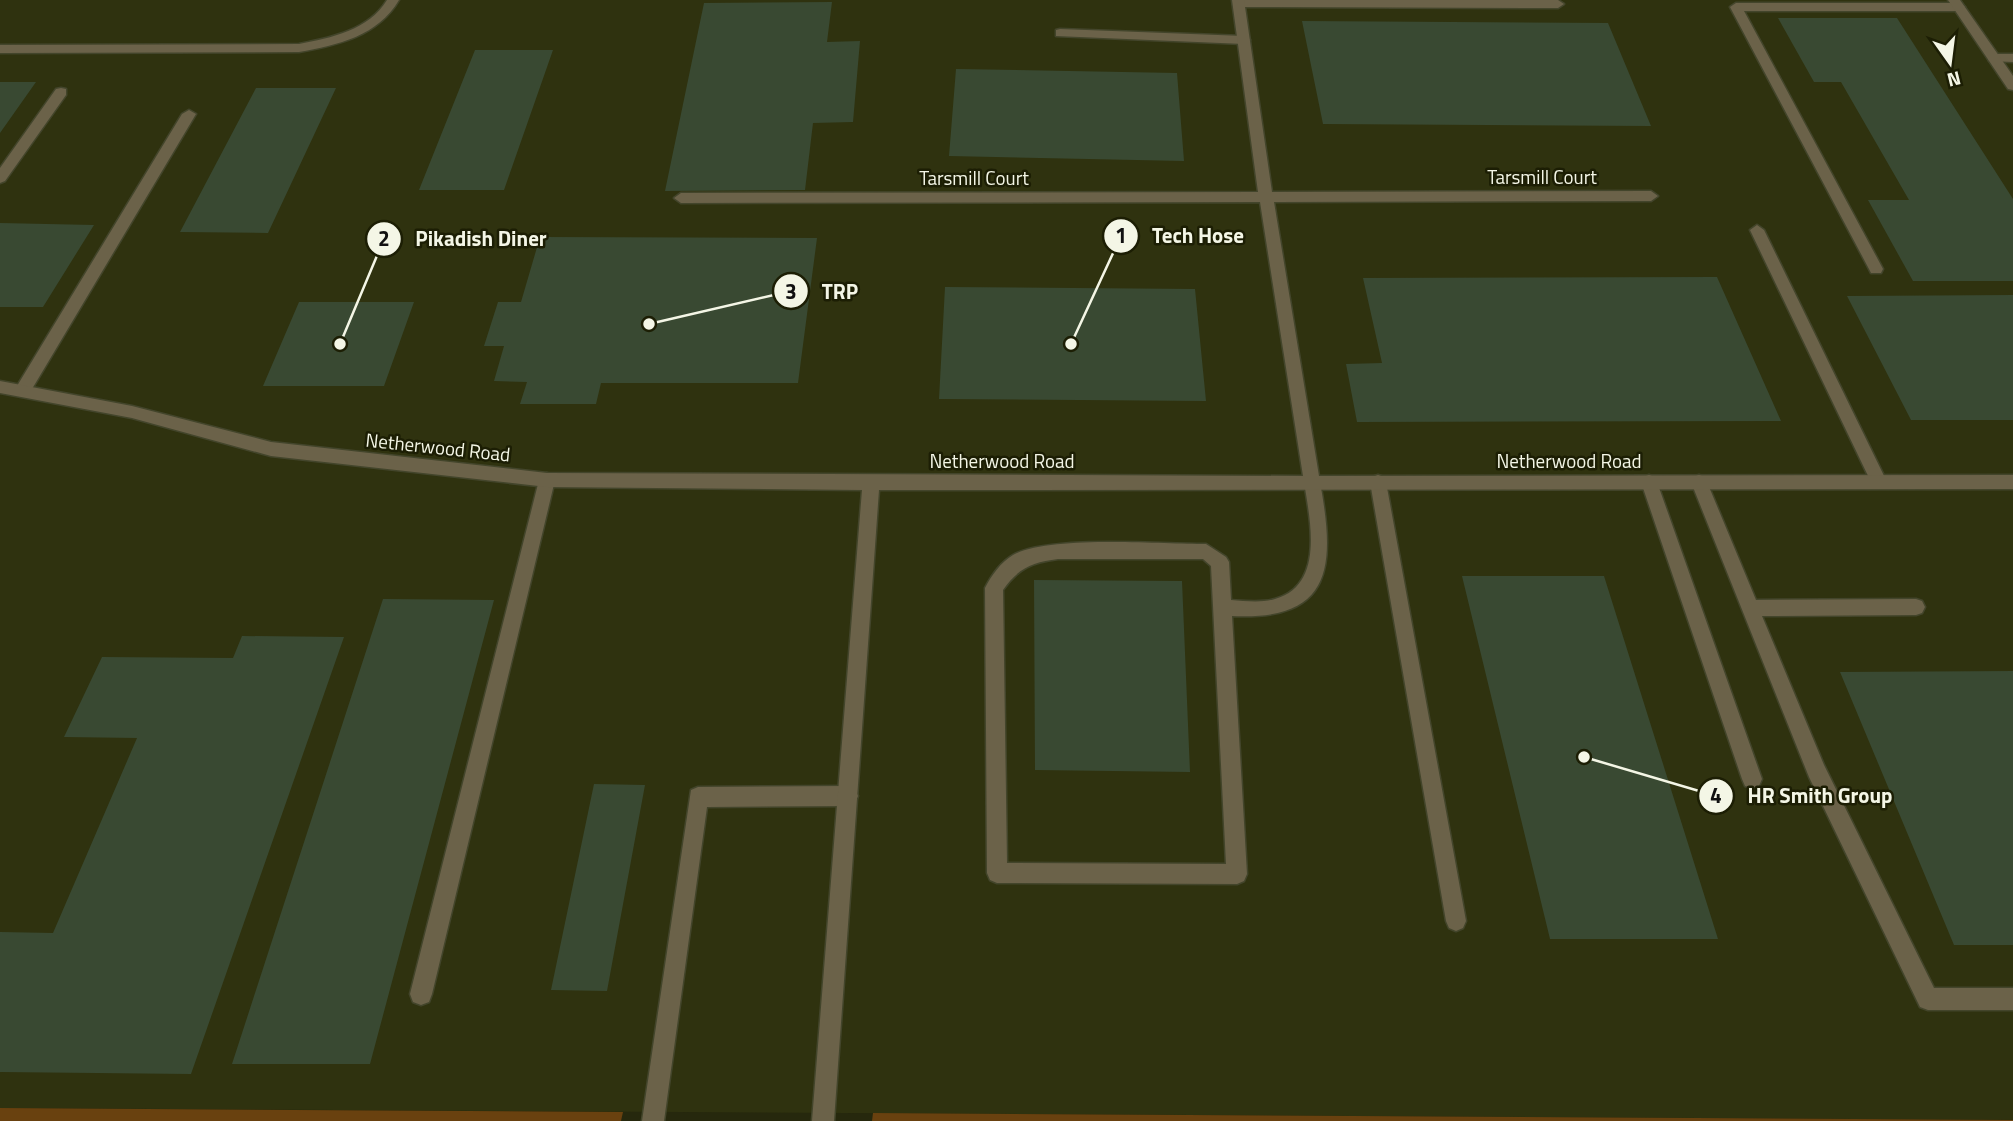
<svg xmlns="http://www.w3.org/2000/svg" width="2013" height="1121" viewBox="0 0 2013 1121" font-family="'Titillium Web',sans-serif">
<rect width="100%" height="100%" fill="#26280d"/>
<!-- built -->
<path fill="#2f320f" d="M0,0H2013V1120L0,1108Z"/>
<!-- green -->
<path fill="#69410f" d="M0,1108L623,1112L621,1121H0Z
M873,1113L2013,1120V1121H872Z"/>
<!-- building -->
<path fill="#394932" d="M832,2L827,42L860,41L853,122L813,123L805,190L665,191L704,3Z
M1778,18H1897L2013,199V281H1913L1868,200H1909L1841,82H1814Z
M1302,21L1608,23L1651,126L1323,124Z
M475,50H553L504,190H419Z
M956,69L1177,73L1184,161L949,156Z
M0,82H36L0,133Z
M256,88H336L268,233L180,232Z
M0,223L94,225L43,307H0Z
M540,237L817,238L798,383H601L596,404H520L527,382L494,381L504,346H484L498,302H521Z
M1717,277L1781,421L1357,422L1346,364L1382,363L1363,278Z
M945,287L1195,289L1206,401L939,399Z
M2013,295V420H1911L1847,296Z
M299,302H414L384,386H263Z
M1462,576H1604L1718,939H1550Z
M1034,580L1182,581L1190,772L1035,770Z
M383,599L494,600L370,1064H232Z
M242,636L344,637L191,1074L0,1072V932L53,933L137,738L64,737L102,657L233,658Z
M2013,671V945H1954L1840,672Z
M594,784L645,785L607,991L551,990Z"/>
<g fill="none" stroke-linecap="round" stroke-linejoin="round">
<!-- service casing -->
<g stroke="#43452b" stroke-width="3">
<path id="service" d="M387,0H399C378,36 338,45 299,52L0,53V45L299,44C331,38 369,30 387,0Z
M1239,0H1558L1564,4L1558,8L1235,7L1233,4Z
M1736,3H1959L1965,7L1959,11H1744L1883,269L1881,273H1871L1869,269L1730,7Z
M1060,29L1244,36L1250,40L1244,44L1056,36V30Z
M1994,54H2013V62L1989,61L1988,58Z
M61,88L66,89V95L5,181L0,183V168L56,89Z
M189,110L196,114L29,394H17L15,390L17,386L182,114Z
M1757,225L1764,230L1887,482L1885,487H1873L1871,482L1750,230Z
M547,473L553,475L555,480L432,994L429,1002L421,1005L413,1002L410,994L539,480L541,475Z
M1312,475L1318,477L1320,482C1335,565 1334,621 1232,616L1247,874L1244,881L1237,884L997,883L990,880L987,873L985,588C991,576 1001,562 1013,555C1049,535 1160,544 1206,544L1226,557L1229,562L1231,600C1245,601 1262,603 1275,599C1325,585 1310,520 1304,482L1306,477ZM1058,559H1203L1211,566L1226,864L1007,863L1003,590C1018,568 1033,562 1058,559Z
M1378,475L1384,477L1386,482L1466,921L1463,928L1456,931L1449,928L1446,921L1370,482L1372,477Z
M1649,475L1655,477L1657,482L1762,779L1759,786L1752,788L1745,786L1742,779L1641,482L1643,477Z
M1699,475L1705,477L1707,482L1756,600L1916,599L1922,601L1925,607L1922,613L1916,615L1762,616L1824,765L1934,988H2013V1010H1928L1920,1007L1809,777L1691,482L1693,477Z
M848,786L855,789L858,796L855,803L848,806L707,807L664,1121H642L691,790L698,787Z"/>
</g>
<!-- minor casing -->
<g stroke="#43452b" stroke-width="3">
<path id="minor" d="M1232,0H1244L1272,192L1651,191L1658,196L1651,201L1274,202L1319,476L2013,475V489L879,490L834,1121H812L862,490L547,487L271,456L132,418L0,393V381L132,406L271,442L547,473L1303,476L1260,202L681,203L674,198L681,193L1258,192Z
M1948,0H1960L2013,76V90L2008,89Z"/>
</g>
<!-- service -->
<use href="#service" fill="#6b6249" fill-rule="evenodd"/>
<!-- minor -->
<use href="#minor" fill="#6b6249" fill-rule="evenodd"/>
</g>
<g text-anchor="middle" stroke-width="5" stroke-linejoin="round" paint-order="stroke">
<!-- street labels -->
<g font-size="19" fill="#f4f6e6" stroke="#1c1e04">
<text x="1542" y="184">Tarsmill Court</text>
<text x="974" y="185">Tarsmill Court</text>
<text transform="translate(438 447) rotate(6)" y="7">Netherwood Road</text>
<text x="1002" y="468">Netherwood Road</text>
<text x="1569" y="468">Netherwood Road</text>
</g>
</g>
<!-- callouts -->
<path fill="none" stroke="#f4f6e6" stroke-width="2.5" d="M1071 344L1121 236M340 344L384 239M649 324L791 291M1584 757L1716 796"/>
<g fill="#f4f6e6" stroke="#1c1e04" stroke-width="2.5">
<circle cx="1071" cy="344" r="7"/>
<circle cx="340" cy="344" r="7"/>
<circle cx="649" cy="324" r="7"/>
<circle cx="1584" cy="757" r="7"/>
<circle cx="1121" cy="236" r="18"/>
<circle cx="384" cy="239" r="18"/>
<circle cx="791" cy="291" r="18"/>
<circle cx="1716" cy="796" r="18"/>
</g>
<g font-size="21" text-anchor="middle" font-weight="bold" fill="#111">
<text x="1121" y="243">1</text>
<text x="384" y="246">2</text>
<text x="791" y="299">3</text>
<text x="1716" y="803">4</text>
</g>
<g font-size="21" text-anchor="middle" font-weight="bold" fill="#f4f6e6" stroke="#1c1e04" stroke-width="5" stroke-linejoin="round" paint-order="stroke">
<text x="1198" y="243">Tech Hose</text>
<text x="481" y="246">Pikadish Diner</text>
<text x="840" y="299">TRP</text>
<text x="1820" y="803">HR Smith Group</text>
</g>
<!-- north arrow -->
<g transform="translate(1950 63) rotate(166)" stroke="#1c1e04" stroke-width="5" paint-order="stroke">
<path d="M0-5L12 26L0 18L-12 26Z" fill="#f4f6e6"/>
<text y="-10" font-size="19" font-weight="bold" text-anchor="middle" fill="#f4f6e6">N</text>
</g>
</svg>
